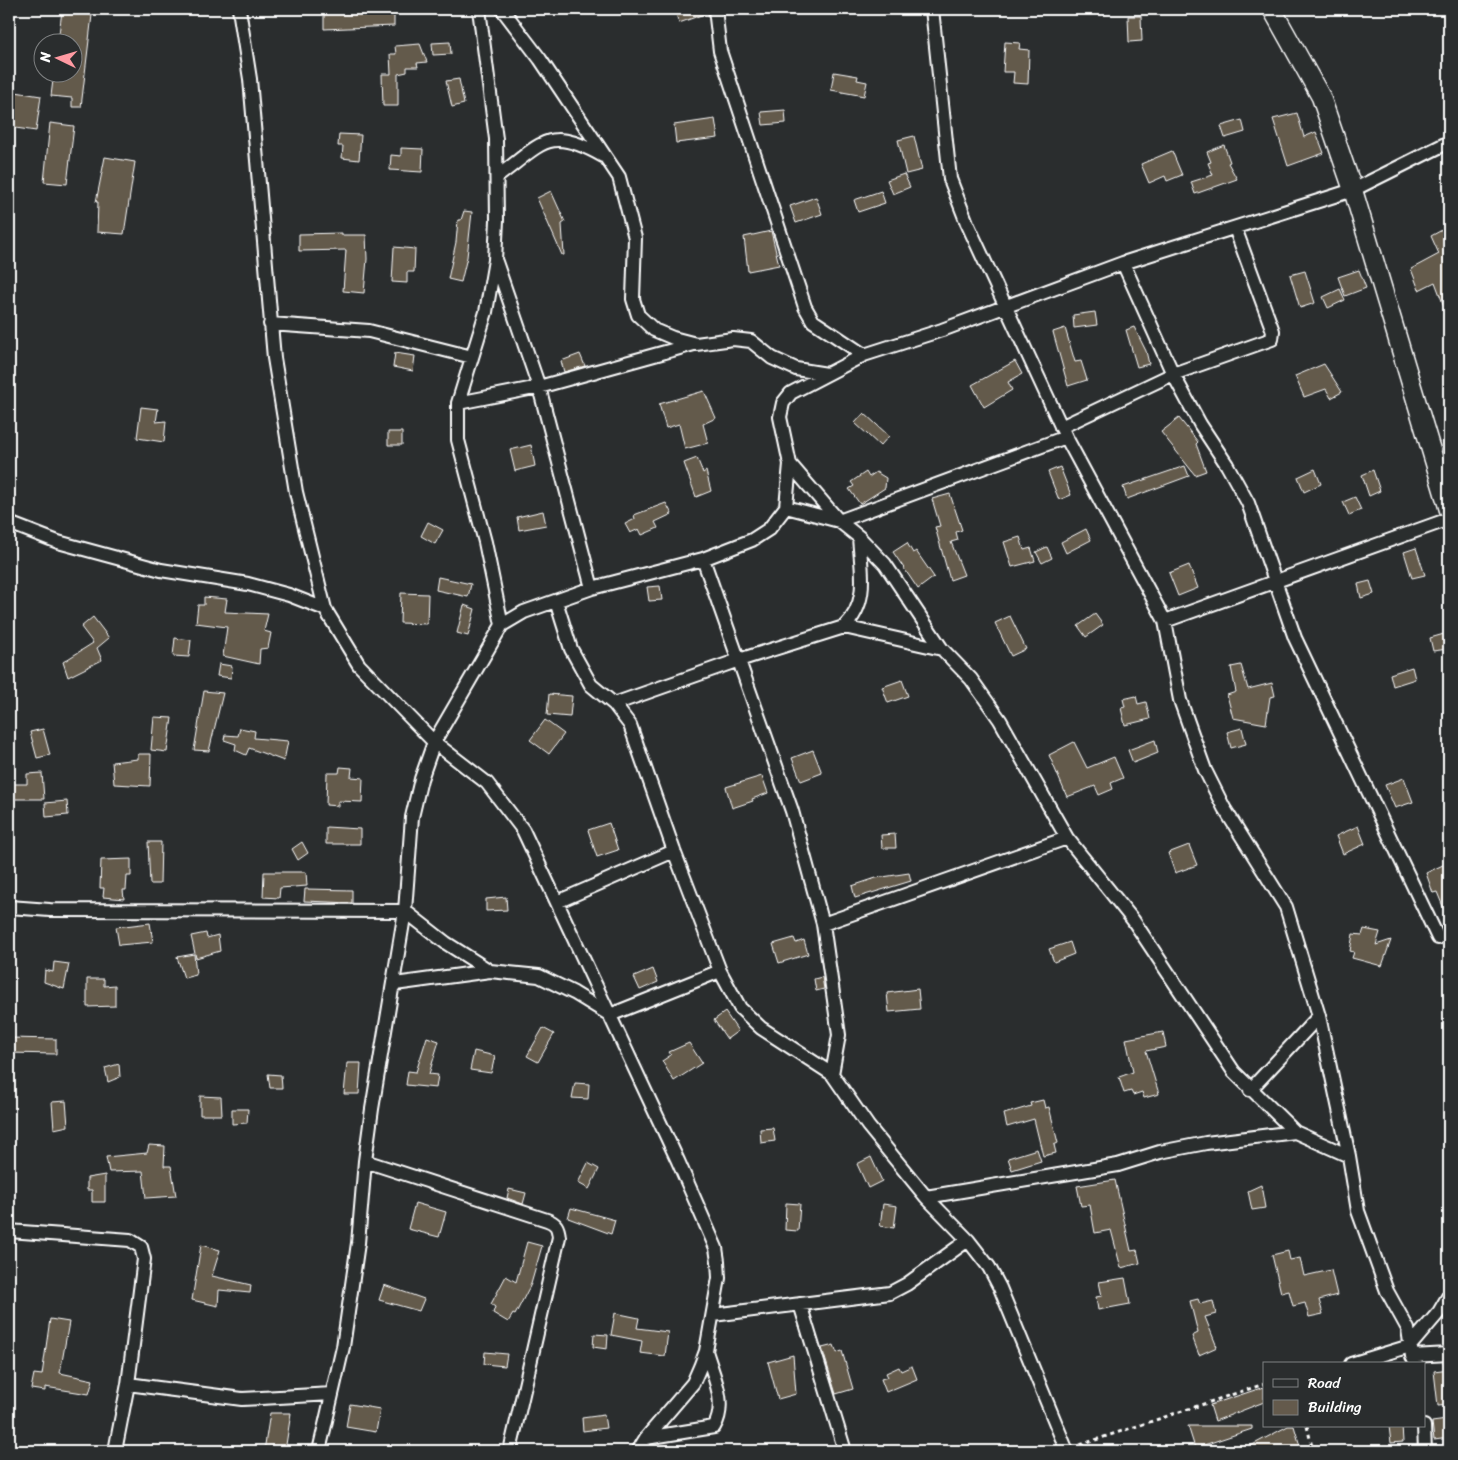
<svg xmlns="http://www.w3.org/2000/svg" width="1458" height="1460" viewBox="0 0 1458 1460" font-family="Sriracha,sans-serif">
<rect width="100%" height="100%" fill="#2a2d2e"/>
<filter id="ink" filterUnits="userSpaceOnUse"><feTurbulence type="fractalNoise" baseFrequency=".02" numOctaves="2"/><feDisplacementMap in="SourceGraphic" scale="10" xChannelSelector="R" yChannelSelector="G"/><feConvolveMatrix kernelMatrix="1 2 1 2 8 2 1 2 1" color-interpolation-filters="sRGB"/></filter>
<g filter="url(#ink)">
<!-- building -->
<path fill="#645a4c" stroke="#fff" d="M366,9H394V26L324,29V13H366Z
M674,9H707V13L679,23Z
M62,11L92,15L81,107H72V98L51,96L54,72H72V42H58Z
M1128,16H1141L1142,41L1129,42Z
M450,42L451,54L433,55L432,43Z
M1005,42L1020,43L1019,49L1029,50L1028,84L1013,83L1014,72H1003Z
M420,44L427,62L417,63L418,67H407V72L398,74V106H383L382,74H391L390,54H396L395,46Z
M834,72L858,76L857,80L867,82L864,96L831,90Z
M459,79L464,104L452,107L446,81Z
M9,91L41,96L36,131L9,127Z
M785,110L786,123L763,125L761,112Z
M1297,113L1304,137L1316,132L1324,153L1288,166L1273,119Z
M715,119L718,138L676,143L674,125Z
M1242,120L1245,132L1225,138L1221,126Z
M50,123L74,126L67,184L44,182Z
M339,134L361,135L359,160L342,158L343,146H338Z
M914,136L922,170L906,174L898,140Z
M1224,145L1230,162L1228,163L1237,179L1195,194L1191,182L1213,175L1208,163L1211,162L1207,152Z
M401,148L423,149L422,172L390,170L391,155L401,156Z
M1172,151L1182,175L1167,181L1165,176L1149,183L1141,164Z
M105,157L135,162L124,234L97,232L98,202H96Z
M904,174L910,187L893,194L887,180Z
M551,191L565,222L562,224L564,255H562L537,198Z
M881,191L885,203L858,212L854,200Z
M816,197L822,214L796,223L790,206Z
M464,211L472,212L467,257L461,282L448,279L456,242L458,220H461Z
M1442,230L1449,242L1448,317L1435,282L1419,290L1411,269L1439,254L1431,236Z
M771,231L779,265L748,271L744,237Z
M342,233V235H366L367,259L364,293L343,291L346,250L299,251V234Z
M394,247L415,249L414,272H407V283L392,282Z
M1359,270L1366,288L1345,296L1338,277Z
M1305,271L1315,303L1300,308L1290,275Z
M1340,289L1345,300L1328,308L1323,297Z
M1095,312L1097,325L1074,328L1073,315Z
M1134,327L1146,351L1149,364L1137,367L1126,330Z
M1065,328L1075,362L1081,361L1087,380L1068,386L1053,332Z
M395,353L415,356L413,371L393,367Z
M580,354L585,366L564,372L561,361Z
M1015,361L1022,374L1008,382L1012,390L984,407L972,385Z
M1324,364L1342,392L1331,398L1326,389L1304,397L1295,376Z
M704,391L716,418L703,424L708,443L685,449L679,424L666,428L659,404Z
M141,407L158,409L156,422L166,421L164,442L137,438Z
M864,413L889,436L880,446L855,423Z
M1179,418L1198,442L1196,444L1206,471L1195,475L1161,432Z
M388,432H402V445H388Z
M531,445L535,466L515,471L510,450Z
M697,458L703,473L706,471L711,491L696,497L684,463Z
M1185,466L1189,476L1127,499L1123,487Z
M1060,467L1071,495L1059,500L1048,472Z
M1315,469L1321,484L1304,492L1298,477Z
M1373,470L1380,491L1369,496L1362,475Z
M866,472L869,477L876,472L886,478L885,488L860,504L849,489L854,486L851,482Z
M950,494L962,530L956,532L958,540L951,542L964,575L950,580L935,527L940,526L932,499Z
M1355,497L1361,510L1349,515L1343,502Z
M666,503L672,514L655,522L658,528L642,535L639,529L630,533L625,524L635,519L634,515Z
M543,511L546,525L519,530L517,517Z
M428,522L443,530L435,544L421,536Z
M1086,529L1091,540L1066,553L1061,542Z
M1020,537L1024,550L1031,548L1035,561L1012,567L1004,542Z
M907,543L913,553L916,551L934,577L918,589L893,552Z
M1047,547L1052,558L1042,563L1036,552Z
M1416,548L1425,575L1412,578L1404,552Z
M1189,565L1198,588L1178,596L1169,573Z
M438,577L471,584L468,597L436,590Z
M1370,581L1374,594L1361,598L1358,584Z
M660,586L662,600L649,601L647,587Z
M401,593L428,594L427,624L400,623Z
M204,597L227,599L225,612L268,614L264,631L271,633L268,648L260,649L259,664L223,656L227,627L196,623L198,605H204Z
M464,605L475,609L468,636L457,633Z
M1095,614L1103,625L1086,637L1078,626Z
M1010,616L1026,649L1011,656L995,623Z
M93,617L109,638L97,648L102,660L68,677L63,662L93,643L81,627Z
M1444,634L1448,649L1433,651L1430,638Z
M175,638L191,640L189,657L173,656Z
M219,664L232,666L231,678L217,676Z
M1241,665L1248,689L1272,683L1275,696L1270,697L1266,724L1233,718L1227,695L1236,692L1231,667Z
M1412,667L1415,679L1393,686L1390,674Z
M902,680L908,696L888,703L882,687Z
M204,691L223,693L209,751L194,750Z
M549,694L572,696L570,717L547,715Z
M1136,696L1138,704L1146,702L1150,719L1125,725L1121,708L1125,707L1123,699Z
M154,717L172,718L167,752L151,750Z
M545,720L564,734L549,754L530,740Z
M240,728L255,731L254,738L288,741L284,761L249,748L246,755L235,750L236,744L224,740L225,735L238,736Z
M1242,728L1246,744L1231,748L1227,732Z
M43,729L50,755L37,758L30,732Z
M1155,740L1158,753L1133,763L1128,750Z
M1074,742L1087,768L1114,757L1123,778L1111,783L1113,789L1099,795L1095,786L1067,797L1049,755Z
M813,750L822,773L801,781L792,758Z
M138,754H151L150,786L114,784L112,762L138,759Z
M340,767L352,768L351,777L363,778L362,802L338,801V806L326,805L327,773H339Z
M42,773L44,799H9V784H27V774Z
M762,776L768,793L752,799L753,801L732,808L726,787Z
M1404,778L1413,802L1395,808L1385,785Z
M67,801L68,815L46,817L45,803Z
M609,823L618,850L597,857L588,830Z
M1358,826L1365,844L1343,854L1336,836Z
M326,827L360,829V844H326Z
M895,834L896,848H882L881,835Z
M148,842H161L160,884H150Z
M302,842L308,853L298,860L292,849Z
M1189,845L1197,865L1175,873L1168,853Z
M131,859V876H127L126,890H123L124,899L103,897L104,888H100L101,860Z
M1445,864L1449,875V921L1437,892L1433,893L1426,873Z
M264,872H306L307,886L280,888L279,898L263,897Z
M909,873L911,881L855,898L852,886L876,878Z
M305,889L352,890V903L304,901Z
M506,897L507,910L486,911V899Z
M150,923L153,942L119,945L116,927Z
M1364,929L1380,932L1376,945L1391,940L1382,966L1352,958L1354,952L1350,951L1353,934L1362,935Z
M206,933L207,938L218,935L220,951L196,958L191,936Z
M794,938L796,943L804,940L808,954L779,963L773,944Z
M1070,942L1074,954L1054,962L1049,949Z
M194,954L196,975L184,978L177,957Z
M54,962L69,964L64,989L44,982L45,970L53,972Z
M653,969L658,982L640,990L634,977Z
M822,977L824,989L816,991L814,979Z
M87,979H104V986L115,985V1006L87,1007Z
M918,989L920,1009L889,1012L887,993Z
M725,1012L738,1031L727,1039L714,1020Z
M543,1028L554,1034L538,1062L527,1056Z
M1163,1032L1166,1047L1146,1051L1159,1094L1144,1098L1142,1092L1133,1095L1131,1091L1124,1093L1119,1077L1133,1072L1126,1039Z
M427,1037L439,1041L429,1074L438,1075L436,1088L406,1085L408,1071L416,1072Z
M9,1038L56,1039V1054L9,1053Z
M689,1043L702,1063L674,1081L662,1061L671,1055L669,1052Z
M474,1051L495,1056L491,1073L470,1070Z
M347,1063H361L359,1094H344Z
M119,1064L120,1077L108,1082L105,1068Z
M268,1074L281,1075L282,1088H270Z
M575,1083L589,1084L588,1099L572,1098Z
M200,1096L221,1097L222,1115H200Z
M1043,1100L1045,1108L1049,1107L1058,1143L1054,1145L1056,1153L1043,1156L1034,1119L1007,1127L1004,1114L1031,1106L1030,1103Z
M66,1101L68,1126L54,1129L52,1102Z
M232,1109H248L247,1123L232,1124Z
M773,1128L775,1141L761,1143L760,1129Z
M149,1145L165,1146L164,1166H171L176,1196L146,1198L143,1171L109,1172L106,1157L147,1153Z
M1037,1149L1041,1161L1012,1170L1008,1158Z
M871,1157L882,1181L868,1188L857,1164Z
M588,1163L599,1169L589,1189L578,1183Z
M105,1175V1202H92V1190H87V1178Z
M1115,1180L1131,1251L1137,1250L1140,1263L1121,1268L1111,1230L1095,1233L1090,1205L1081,1206L1077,1186Z
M1261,1185L1265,1208L1252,1210L1248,1191Z
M509,1189L526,1193L523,1204L507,1198Z
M415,1203L446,1212L439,1237L408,1229Z
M786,1203L800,1204L798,1231L785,1230Z
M883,1204L897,1206L894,1228L880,1226Z
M571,1208L615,1220L611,1234L568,1218Z
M527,1242L542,1246L531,1284L515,1315L513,1314L508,1322L493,1313L495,1307L491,1304L506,1276L516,1282Z
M201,1245L220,1250L212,1276L251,1285L250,1293L219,1290L218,1306L192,1300Z
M1288,1251L1290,1260L1300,1258L1304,1276L1331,1270L1337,1295L1319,1300L1323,1314L1309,1317L1305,1303L1293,1306L1289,1291L1281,1293L1272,1255Z
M1125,1278L1130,1304L1098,1310L1096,1297L1102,1296L1099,1282Z
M384,1285L424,1299L419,1311L379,1300Z
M1198,1299L1200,1304L1213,1301L1216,1314L1205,1317L1217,1347L1199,1355L1192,1336L1198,1333L1190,1301Z
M615,1313L639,1318L637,1328L668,1332L665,1356L640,1353L642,1341L611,1335Z
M50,1319L69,1322L60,1373L93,1380L89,1394L45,1387V1391L31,1389L34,1374L42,1375Z
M594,1334L608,1335L607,1349L593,1347Z
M834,1345L837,1353L842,1351L853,1389L836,1394L822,1348Z
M485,1352L507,1354L505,1366L484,1364Z
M793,1355L796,1394L778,1399L768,1362Z
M912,1366L917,1379L886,1392L881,1379L888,1377L886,1373L899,1367L901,1371Z
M1449,1369V1405L1438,1406L1434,1371Z
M1264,1387V1402L1215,1421L1210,1405Z
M350,1404L380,1409L376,1432L346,1427Z
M270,1413H291L285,1451H264Z
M604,1415L606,1428L583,1431L582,1418Z
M1447,1420L1449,1438L1434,1440L1432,1422Z
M1188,1426H1252V1429L1195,1448Z
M1288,1426H1294L1300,1446L1284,1451H1241Z
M1389,1426H1402L1403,1442L1391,1443Z"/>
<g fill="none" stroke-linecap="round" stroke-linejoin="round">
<!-- street casing -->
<g stroke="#fff" stroke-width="16">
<path id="street" d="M239,9L250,79L274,358L296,492L325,609L359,665L434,742L487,783L523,830L678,1161L716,1248L718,1261L719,1278L706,1351L700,1367L693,1383L646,1438L638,1451
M479,9L496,139L497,220L495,260L486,312L458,403V440L485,542L502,625
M502,9L540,59L619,177L635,238L633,299L638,315L654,330L673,338L696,344L733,339L751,341L772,358L796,369L827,374
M715,9L720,51L805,307L813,321L864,355
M932,9L950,179L967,223L1066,437L1165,621L1180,700L1205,770L1224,808L1286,907L1319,1016L1349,1156L1358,1211L1387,1291L1408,1329L1412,1356L1416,1364
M497,177C543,143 548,125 603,156
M496,262L539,387L592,588
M1123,263L1173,374L1200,424L1227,465L1248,503L1295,638L1438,938
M270,324L369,331L472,357
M458,403L539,387L694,344
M1061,427L1173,374L1272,339L1273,331L1235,228
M790,464L839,521L1066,437
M786,507L839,521L859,537L885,564L942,649L971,679L1000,720L1067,838L1133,920L1234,1072L1295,1132L1349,1156
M9,523L58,542L161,570L248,584L289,595L325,609
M703,559L792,811L823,924L839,1035L832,1074
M556,601L571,649L591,685L614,704L630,725L674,851L720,971L740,1008L761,1028L832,1074L868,1126L926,1197L968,1240L989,1267L1000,1288L1067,1451
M1165,621L1449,519
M844,627L942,649
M614,704L739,660L844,627C870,602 861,570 859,537
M557,902L674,851
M9,907L50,910L405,911L446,943L490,971L539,976L574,993L610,1015
M823,924L1067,838
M395,984L490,971
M610,1015L720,971
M1250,1090L1319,1016
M365,1161L547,1220C556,1223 558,1227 559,1237L510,1451
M926,1197L1118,1165L1160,1152L1206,1143L1295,1132
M9,1231L130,1240L141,1247L144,1259L128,1384L115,1451
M800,1304L845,1451
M713,1315L890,1293L907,1284L968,1240
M1412,1356L1449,1354
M1351,1364L1410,1346L1439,1312L1449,1295
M128,1384L242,1399L332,1394
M1424,1426L1425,1451
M646,1438L714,1427C728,1404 713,1375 706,1351
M319,1451L343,1347L358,1243L365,1161L372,1109L405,911L412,817L421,779L434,742L502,625L524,612L592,588L703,559L752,540L769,529L786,507L790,464L780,417L783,403L791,393L864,355L942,330L1123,263L1353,190L1449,142"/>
</g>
<!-- secondary casing -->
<g stroke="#fff" stroke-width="21">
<path id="secondary" d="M1272,9L1321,97L1353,190L1449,510"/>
</g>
<!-- path -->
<path stroke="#fff" stroke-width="3" stroke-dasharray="4 4" stroke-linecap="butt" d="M1307,1426L1313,1451
M1080,1445L1264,1384"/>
<!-- street -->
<use href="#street" stroke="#2a2d2e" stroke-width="12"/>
<!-- secondary -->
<use href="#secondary" stroke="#2a2d2e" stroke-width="18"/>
</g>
</g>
<!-- margin -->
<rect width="1458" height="1460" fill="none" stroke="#2a2d2e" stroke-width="30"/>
<rect x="15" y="15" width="1428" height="1430" fill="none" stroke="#fff" stroke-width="2" filter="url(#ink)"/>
<!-- legend -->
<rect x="1263" y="1362" width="162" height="65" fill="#2a2d2e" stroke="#7f8182"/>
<rect x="1273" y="1379" width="25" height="8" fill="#2a2d2e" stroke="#7f8182"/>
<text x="1308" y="1388" font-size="15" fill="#ffffff">Road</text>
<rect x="1273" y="1400" width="25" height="15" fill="#645a4c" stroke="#7f8182"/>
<text x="1308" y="1412" font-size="15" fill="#ffffff">Building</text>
<!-- north arrow -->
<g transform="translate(58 58) rotate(275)"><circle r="24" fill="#2a2d2e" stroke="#7f8182"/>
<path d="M0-4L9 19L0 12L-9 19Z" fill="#ff9aa2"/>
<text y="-8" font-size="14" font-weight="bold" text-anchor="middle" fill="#ffffff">N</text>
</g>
</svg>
